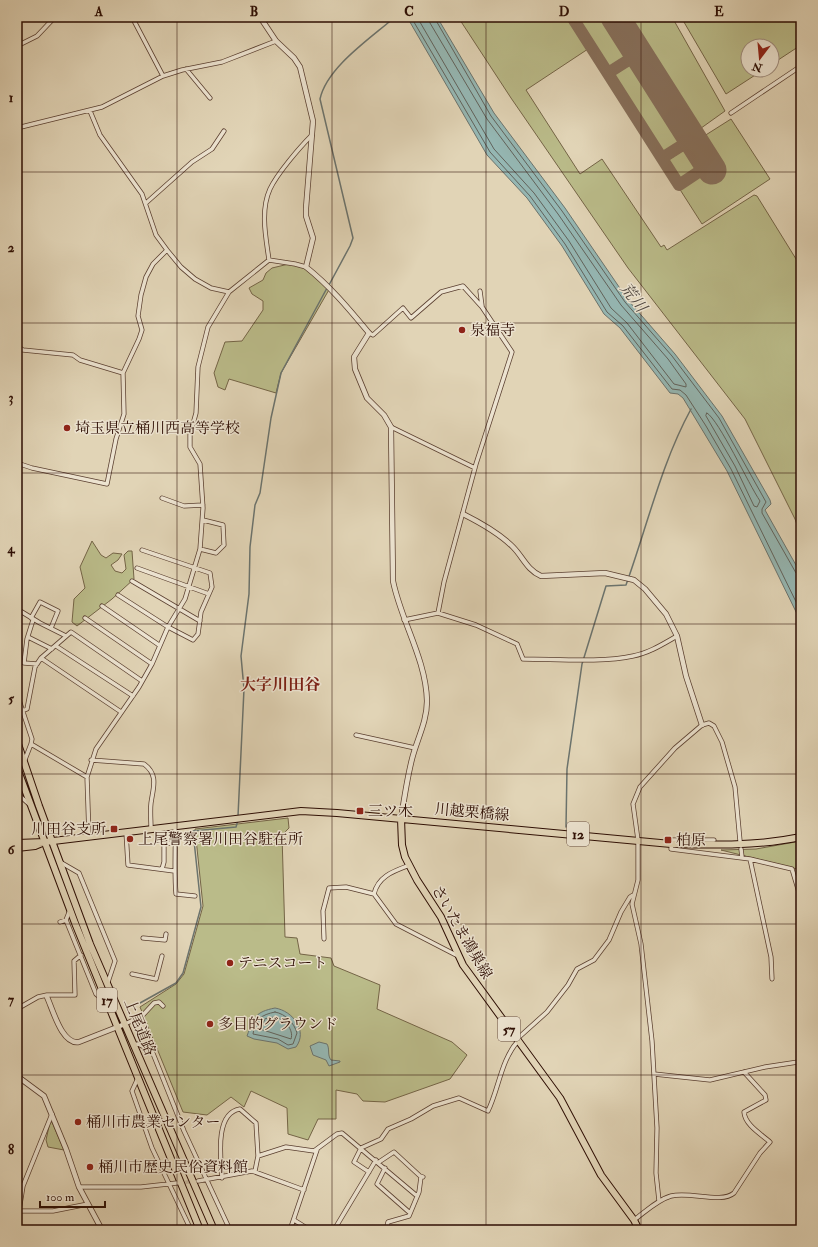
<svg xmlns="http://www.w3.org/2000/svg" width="818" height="1247" viewBox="0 0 818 1247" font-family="'IM FELL Double Pica','Noto Serif JP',serif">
<rect width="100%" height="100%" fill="#e1d4b6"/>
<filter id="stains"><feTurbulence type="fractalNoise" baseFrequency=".005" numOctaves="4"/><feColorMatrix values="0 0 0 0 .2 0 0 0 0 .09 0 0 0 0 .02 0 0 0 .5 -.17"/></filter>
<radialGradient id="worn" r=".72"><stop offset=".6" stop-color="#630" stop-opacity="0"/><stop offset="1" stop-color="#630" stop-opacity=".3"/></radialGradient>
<!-- green -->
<path fill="#babb89" stroke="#746446" d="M458,17H567L588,49L526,90L580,174L602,159L661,247L664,245L667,250L754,195L757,196L801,267V536L795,519L745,419L628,268L511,98Z
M577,17H606L629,54L609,67Z
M624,17H672L725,111L697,131Z
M681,17H801V45L772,64V46H748V70H763L726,94Z
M634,63L682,141L663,153L614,74Z
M731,119L770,179L702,224L679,188L703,172L707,176L721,166L701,138Z
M687,148L700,167L680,180L667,161Z
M293,263L306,267L330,288L281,373L276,393L229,379L225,390L218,387L214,373L225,342L242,341L263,310V301L252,294L249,288L263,280L266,273L272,268Z
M92,541L101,555L106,558L113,553L122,554L118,560L111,565L115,571L122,573L126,569L124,555L128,551H132L134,579L112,599L77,626L72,622L74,599L85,588L80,567Z
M288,818L289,828L282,835L285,937L297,938L300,954L331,958L334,966L380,985L377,1009L452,1042L467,1055L450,1079L385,1102L363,1101L357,1094L336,1090V1119H318L308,1140L288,1134L287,1108L251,1091L244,1107L231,1097L207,1115L183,1112L140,1007L176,984L184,974L203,906L195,829Z
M801,841V870L721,850L756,849Z
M50,1122H52L64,1150L48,1147L46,1140Z"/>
<!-- water -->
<path fill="#95b7b3" stroke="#6b736d" d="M407,17H437L494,113L565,208L628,300L675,354L722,416L770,500L771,504L765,510L801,574V622L727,471L683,398L678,394L670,393L620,328L604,314L562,246L527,198L487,155Z
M275,1008C293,1011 308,1031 296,1047L288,1049L277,1043L254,1039L247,1036C254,1017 255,1012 275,1008Z
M319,1042L327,1044C330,1049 327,1055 331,1060L340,1061V1062L329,1066L326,1060L313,1055L310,1046Z"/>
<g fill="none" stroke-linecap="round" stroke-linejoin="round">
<!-- shore -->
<path stroke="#61625b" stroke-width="1" d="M411,17L490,152L530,196L565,244L607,312L623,326L672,389L680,390L686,395L706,426L731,469L801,612
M417,17L494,149L534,193L569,241L611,308L627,323L674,384L686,387V384L668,359L621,305L558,214L487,119L430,23L428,17
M434,17L491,116L562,211L625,302L672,356L719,418L766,502L762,509V513L796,573L801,575
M707,413C719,420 749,485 760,501L757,507L754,506L735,466L706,416Z
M275,1012C286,1014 294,1023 297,1033L293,1044L288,1045L278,1039L253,1034C255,1019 261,1015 275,1012Z
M275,1017C285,1019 294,1030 291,1039L260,1029L265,1019Z"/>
<!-- stream -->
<path stroke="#6b736d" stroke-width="1.5" d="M329,285L350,246L353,238L320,99C327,67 371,38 395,17
M238,816L244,689L241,656L249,594L250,547L255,505L260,493L271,418L281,373L327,288
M566,827L567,769L582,664L606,586L626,585C647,527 661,464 691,409
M140,1003L176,983L183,973L201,907L193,831L236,827L238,820"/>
<!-- taxiway -->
<path stroke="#87705c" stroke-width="12" d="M572,17L679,185L709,165
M608,73L638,54
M662,158L692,139"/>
<!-- runway -->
<path stroke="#87705c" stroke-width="29" d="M615,17L712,170"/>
<!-- minor-tunnel -->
<path stroke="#c6b69b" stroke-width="3.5" stroke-dasharray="3.5 2" stroke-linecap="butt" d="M180,1183L194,1181"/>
<!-- minor casing -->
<g stroke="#5a3f30" stroke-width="5">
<path id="minor" d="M132,17L163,76
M17,46L37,36L55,17
M186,69L210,98
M90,111L100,135L142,194L156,235L167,250L181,267L195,279L211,288L229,292
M731,113L801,66
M17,116L20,127
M17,128L102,107L163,76L182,70L222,62L276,41
M146,203L192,162L212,149L224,131
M269,260C266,238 260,211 270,189C277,174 299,148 312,135
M480,291L482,306
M369,333L373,335L403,308L411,318L441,292L463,286L482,307L512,352L476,464L444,582L438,613
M17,346L23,350L73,355L80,360L123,373
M391,427L475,468
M17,463L32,468L107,484L116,439L124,414L123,373L139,339L142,330L138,316L141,295L146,277L153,264L167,250
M162,498L184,506L203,505
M200,549L216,553L224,545L223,525L203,520
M137,568L209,594
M132,581L200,621
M118,595L168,627L193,640L198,634L201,612L212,587L210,573L142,550
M102,606L159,645
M17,609L40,623L66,636
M31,618L40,602L58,611L51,628
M85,618L152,664
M33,620L27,639L24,663L37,664
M404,620L438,613L476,625L517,644L523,659C555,659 603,663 633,656C649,653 663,644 677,636
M28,637L52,649
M56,646L133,696
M41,658L121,712
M17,694L32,739L31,744L87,777
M22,711L27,709L35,667L41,658L71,632L142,681
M356,735L415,748
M91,760L144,764C159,775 153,788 151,803C150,811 151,820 151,829
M24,762L31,744
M17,787L21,797L29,804
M17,824L18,800L21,797
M175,826C176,849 174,871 176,894L195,896
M126,832L128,865L174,871
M89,836L87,777L96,749L139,687L152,664L168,627L185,599L200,549L203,508L200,464L190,447V435L196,413L198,367L208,327L229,292L269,260L295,264L306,267
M714,840H672L671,849L750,859L792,869L801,899
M741,849L742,857
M750,859L771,957L772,979
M60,862L79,873L115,961L108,982
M410,865C394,871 378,876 374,894L396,924L458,956
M162,869L164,862V844L175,842
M70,910L66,920L96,994L103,1000H107
M60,922L66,920
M143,938L165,940L166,934
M324,939L323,911L329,888L346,887L374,894
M132,974L156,979L162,956
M17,1009L38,997L47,995H75L74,961L81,955
M125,1024L142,1016L154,1003L159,1002L163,1006
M517,1039L547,1012L568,985L577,969L594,960L609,940L621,912L630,897L633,895
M133,1045L138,1044L152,1051L184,1131L230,1230
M654,1074L710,1080L765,1067L798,1062
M138,1078L132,1091L152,1148L191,1230
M258,1156L286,1147L314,1151L337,1134L342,1133L417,1196
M379,1162L394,1152L420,1176L423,1177
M385,1168L377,1184L410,1213
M369,1172L354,1162L361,1148L381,1139L388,1129L411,1119L433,1106L459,1098L488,1111C499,1088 501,1060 518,1041
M222,1178C221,1160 214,1113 240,1109L256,1123L258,1156L255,1171
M198,1181L252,1171L304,1190
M79,1187H141L177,1183
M659,1201L656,1173L657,1128L652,1041L641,944L632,904L638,880V840L633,804L640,787L675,748L702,725L709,723L714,726L722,742L735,787L740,841
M17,1211H53L88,1204
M294,1220L310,1230
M634,1220C645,1212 657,1200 671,1196C690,1191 721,1204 734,1193L760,1153L770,1142C761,1134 745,1125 744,1112L766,1100L765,1095L744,1072
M17,1223L23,1186L52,1114
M290,1230L317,1150
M334,1230L376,1160
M386,1230L388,1222L409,1216L419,1192L421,1177"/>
</g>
<!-- tertiary casing -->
<g stroke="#5a3f30" stroke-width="6">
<path id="tertiary" d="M260,17L276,41L294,58L300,67L313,121L306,208V216L313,238L306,267C330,286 349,309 369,333L354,357L355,369L367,398L384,415L391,427L393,581C401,621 426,659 427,701C427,722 417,739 412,759C407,779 404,799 401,819
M463,514C481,523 499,533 513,547C523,557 527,570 541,576L605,573L634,580L645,589L666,614L677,636L686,676L702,725
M47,997C53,1010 62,1045 79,1042L125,1024
M17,1076L44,1096L66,1149L79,1187L102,1230"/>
</g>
<!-- primary casing -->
<g stroke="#2d0d03" stroke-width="8">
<path id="primary" d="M401,819L402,845L405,857L417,880L441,917L463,965L560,1098L601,1175L634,1220L639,1230
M17,843L45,842L301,811L337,813L671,844C715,845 758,846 801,837
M17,848L35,846L42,843"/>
</g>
<!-- trunk casing -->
<g stroke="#2d0d03" stroke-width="8">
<path id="trunk" d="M17,741L39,806L90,944L214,1230
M17,768L75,923L200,1230"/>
</g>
<!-- minor -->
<use href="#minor" stroke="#ece3d0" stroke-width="3.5"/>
<!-- tertiary -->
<use href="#tertiary" stroke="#ece3d0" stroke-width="4.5"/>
<!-- primary -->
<use href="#primary" stroke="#e1d4b6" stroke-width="6"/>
<!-- trunk -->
<use href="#trunk" stroke="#e1d4b6" stroke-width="6"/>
</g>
<!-- grid -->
<path fill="none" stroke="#2d0d03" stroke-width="1" stroke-opacity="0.55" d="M177,17V1230M332,17V1230M486,17V1230M641,17V1230M17,172H801M17,323H801M17,473H801M17,624H801M17,774H801M17,924H801M17,1075H801"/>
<!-- markers -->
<g fill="#8f2418" stroke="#ece3d0" stroke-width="1.5">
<circle cx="462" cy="330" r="4"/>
<circle cx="67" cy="428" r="4"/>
<rect x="356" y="807" width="8" height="8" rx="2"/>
<rect x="110" y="825" width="8" height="8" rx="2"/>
<circle cx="130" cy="839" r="4"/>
<rect x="664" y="836" width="8" height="8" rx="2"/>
<circle cx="230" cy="963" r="4"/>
<circle cx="210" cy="1024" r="4"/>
<circle cx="78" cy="1122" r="4"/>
<circle cx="90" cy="1167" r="4"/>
</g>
<g text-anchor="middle" stroke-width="3" stroke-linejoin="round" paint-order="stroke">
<!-- shield labels -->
<g fill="#ece3d0" stroke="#664d40" stroke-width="1">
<rect x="567" y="822" width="22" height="24" rx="3"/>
<rect x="97" y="988" width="20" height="24" rx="3"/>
<rect x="498" y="1017" width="22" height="24" rx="3"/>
</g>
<g font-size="14" font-weight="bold" fill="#2d0d03">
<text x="578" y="839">12</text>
<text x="107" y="1005">17</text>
<text x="509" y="1034">57</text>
</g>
<!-- poi labels -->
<g font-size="15" fill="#2d0d03" stroke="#ece3d0" text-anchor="start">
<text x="470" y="335">泉福寺</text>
<text x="75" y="433">埼玉県立桶川西高等学校</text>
<text x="368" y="816">三ツ木</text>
<text x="106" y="834" text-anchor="end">川田谷支所</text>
<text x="138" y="844">上尾警察署川田谷駐在所</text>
<text x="676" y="845">柏原</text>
<text x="238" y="968">テニスコート</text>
<text x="218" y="1029">多目的グラウンド</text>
<text x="86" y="1127">桶川市農業センター</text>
<text x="98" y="1172">桶川市歴史民俗資料館</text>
</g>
<!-- street labels -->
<g font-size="15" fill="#2d0d03" stroke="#ece3d0">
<text transform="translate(472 812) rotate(5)" y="5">川越栗橋線</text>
<text transform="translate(462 932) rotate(60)" y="5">さいたま鴻巣線</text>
<text transform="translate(140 1027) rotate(68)" y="5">上尾道路</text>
</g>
<!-- water labels -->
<g font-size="16" font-style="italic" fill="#514841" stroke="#ece3d0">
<text transform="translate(634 297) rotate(53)" y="6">荒川</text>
</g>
<!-- neighbourhood labels -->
<g font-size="16" font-weight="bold" fill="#7a1f14" stroke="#ece3d0">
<text x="280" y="690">大字川田谷</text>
</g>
</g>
<!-- margin -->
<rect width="818" height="1247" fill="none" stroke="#e1d4b6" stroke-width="44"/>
<!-- north arrow -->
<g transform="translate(760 58) rotate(196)"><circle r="19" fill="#ece3d0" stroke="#a08d7e"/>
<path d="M0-3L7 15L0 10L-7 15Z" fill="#8f2418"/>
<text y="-6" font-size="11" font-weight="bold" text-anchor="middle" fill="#2d0d03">N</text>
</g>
<!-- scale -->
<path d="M40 1201v6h65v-6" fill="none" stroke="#2d0d03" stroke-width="2"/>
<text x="46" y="1201" font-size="12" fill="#2d0d03" stroke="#ece3d0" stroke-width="3" paint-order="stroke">100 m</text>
<rect x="22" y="22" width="774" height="1203" fill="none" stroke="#2d0d03" stroke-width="1.5"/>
<g font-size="13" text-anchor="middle" font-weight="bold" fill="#2d0d03">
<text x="99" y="16">A</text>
<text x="254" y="16">B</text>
<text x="409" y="16">C</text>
<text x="564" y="16">D</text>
<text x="719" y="16">E</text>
<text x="11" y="102">1</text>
<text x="11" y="252">2</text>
<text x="11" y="402">3</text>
<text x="11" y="553">4</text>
<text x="11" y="703">5</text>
<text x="11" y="854">6</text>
<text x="11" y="1004">7</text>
<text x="11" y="1154">8</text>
</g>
<rect width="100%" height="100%" filter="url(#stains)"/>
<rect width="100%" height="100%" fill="url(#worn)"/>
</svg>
